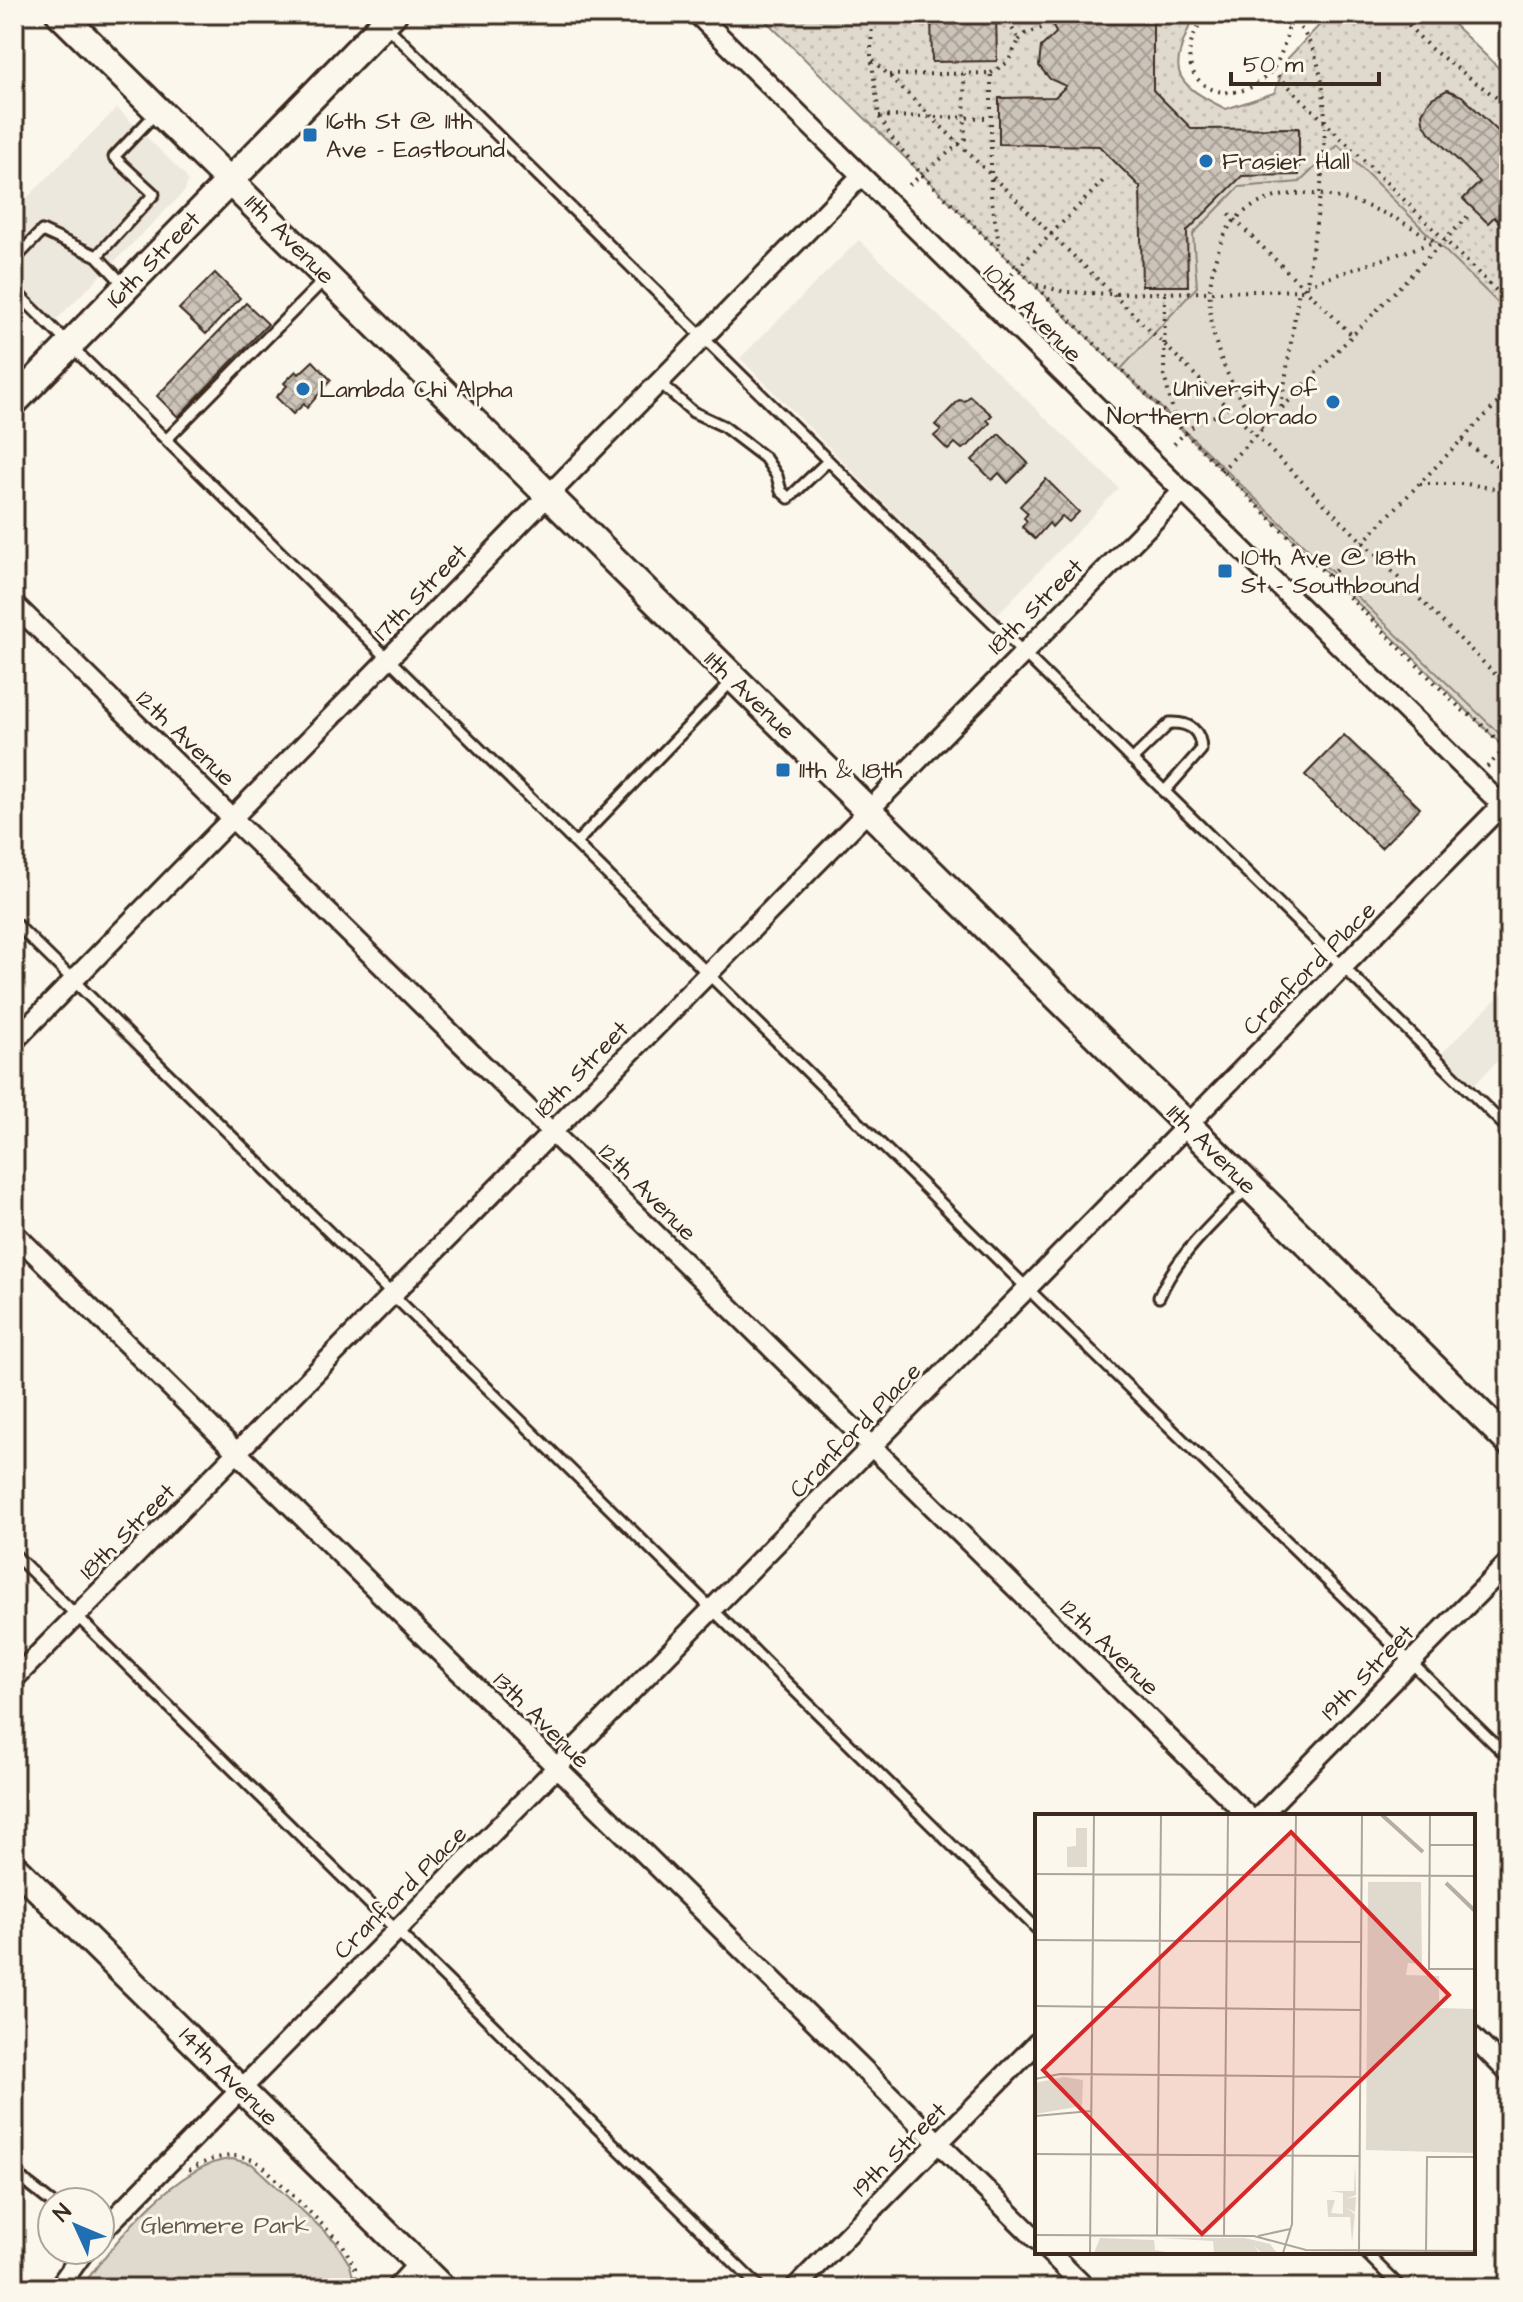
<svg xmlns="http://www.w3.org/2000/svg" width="1523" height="2302" viewBox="0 0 1523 2302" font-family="'Architects Daughter',sans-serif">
<defs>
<pattern id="grass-dots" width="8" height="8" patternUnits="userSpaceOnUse" patternTransform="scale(2)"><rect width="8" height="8" fill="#dfd9ce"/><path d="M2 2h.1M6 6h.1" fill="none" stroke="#c0bab0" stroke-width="1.8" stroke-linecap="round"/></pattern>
<pattern id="building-cross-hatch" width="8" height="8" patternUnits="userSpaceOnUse" patternTransform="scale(2)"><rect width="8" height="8" fill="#ccc4b9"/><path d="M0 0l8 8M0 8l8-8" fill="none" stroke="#a79f96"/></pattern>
</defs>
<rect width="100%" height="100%" fill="#fbf7ec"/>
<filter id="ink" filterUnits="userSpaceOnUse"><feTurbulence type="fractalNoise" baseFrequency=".0125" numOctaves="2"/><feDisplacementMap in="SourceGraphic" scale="16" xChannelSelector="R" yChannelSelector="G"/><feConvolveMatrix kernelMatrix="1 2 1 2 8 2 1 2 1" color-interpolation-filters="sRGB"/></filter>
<g filter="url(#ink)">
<!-- built -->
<path fill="#ede8dd" d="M117,108L184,174L188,181L185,191L47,329L14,298V211Z
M859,240L1119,488L996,616L740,358Z
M1509,986V1049L1474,1085L1442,1053Z"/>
<!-- grass -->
<path fill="url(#grass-dots)" stroke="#8d8276" stroke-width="2" d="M759,14H1195C1169,71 1169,81 1226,109L1274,93L1288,58L1330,14H1443L1509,78V752Z"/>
<!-- green -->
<path fill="#dfd9ce" stroke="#8d8276" stroke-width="2" d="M1338,145L1509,314V743L1121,369L1197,287L1193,234L1239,187L1300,182Z
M232,2159L252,2164L335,2241L350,2265L354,2281L352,2288H81C112,2245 177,2162 232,2159Z"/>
<!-- building -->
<path fill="url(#building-cross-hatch)" stroke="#3b2a1e" stroke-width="2" d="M931,14H996L997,61L932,62Z
M1041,14H1153V90L1192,129L1299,128V175L1242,176L1187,231L1188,286H1142L1140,187L1099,146L999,144V98L1055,97L1066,86L1050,79L1039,66L1041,47L1056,33L1051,20L1045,19Z
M1447,90L1462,96L1509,142V232L1494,217L1488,223L1463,199L1480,182L1429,132L1423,122L1422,113L1426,106L1432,98Z
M215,273L240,298L206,334L179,309Z
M246,303L268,324L178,417L157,396Z
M313,361L331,380L307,408L304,404L293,414L276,397L287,386L284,383L296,371L299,374Z
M970,396L992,415L987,420L990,423L968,446L962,449L955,443L948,450L934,436L941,430L935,425L959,400L965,401Z
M999,434L1028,463L1008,483L999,473L992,480L972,460Z
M1046,479L1079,512L1069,522L1062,516L1052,527L1049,523L1035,539L1022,527L1027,521L1024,518L1028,513L1020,506Z
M1344,735L1420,808L1381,848L1305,775Z"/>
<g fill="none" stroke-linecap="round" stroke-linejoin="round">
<!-- service casing -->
<g stroke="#3b2a1e" stroke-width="15">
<path id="service" d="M374,14L1509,1130
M97,256L154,194L114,157L157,112
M14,260L42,231L97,256L124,285
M14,290L1027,1288L1509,1758
M659,382L693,412L723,426L765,458L777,476L781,491L789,498L828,461
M166,440L325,279
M1132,760L1170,723C1189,722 1201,730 1201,750L1164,792
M576,843L732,681
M14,922L1037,1929
M1159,1297C1178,1253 1215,1222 1247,1188
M14,1554L760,2288
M14,2173L52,2203
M1365,2252L1401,2288"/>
</g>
<!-- minor casing -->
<g stroke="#3b2a1e" stroke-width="24">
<path id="minor" d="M697,14L1509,812
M14,604L1248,1816
M14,1041L861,176
M14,1233L1037,2240
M14,1679L1182,492
M1260,1816L1509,1562
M1473,2037L1509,2073
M100,2233C566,1756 1035,1281 1502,805
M1049,2252L1086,2288
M58,2288L85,2250
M396,2288L418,2264
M795,2288L1037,2043"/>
</g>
<!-- tertiary casing -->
<g stroke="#3b2a1e" stroke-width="30">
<path id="tertiary" d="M14,1866L443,2288"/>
</g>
<!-- secondary casing -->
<g stroke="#3b2a1e" stroke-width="32">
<path id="secondary" d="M60,14L1509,1442
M14,402L393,14"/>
</g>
<!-- path -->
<path stroke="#3b2a1e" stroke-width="4" stroke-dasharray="2 6" stroke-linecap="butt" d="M872,14L871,55L879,116L892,138L923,176L1131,379L1462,710L1477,720L1509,752
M1208,14C1154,77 1230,121 1272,70C1283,56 1287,33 1291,16
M1397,14L1430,48L1509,107
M1019,40L1025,34L1047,26
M873,60L1165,345L1509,688
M1272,70L1509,303
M991,73L1008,62L1019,40L1009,23L1002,21
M889,75L991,73V195L1000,250
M879,116L990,118
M909,185L965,139L964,74
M1229,214L1352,335
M1006,280L1106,178
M1037,285L1066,292L1111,294L1306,290C1315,224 1337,122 1316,58C1311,42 1302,29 1291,16
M1307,285L1434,242
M1165,294L1164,375L1176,423
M1281,407L1299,290
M1262,429C1223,379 1196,318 1217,254C1221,241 1227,227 1238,217C1293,168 1383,206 1435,242
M1463,440L1509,475
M1174,444C1191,426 1210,409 1236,418
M1221,471L1470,214
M1420,484H1467L1509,491
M1329,577L1509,391
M1487,767L1509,745
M189,2170C214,2156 239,2149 263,2166L343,2245L355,2268L354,2288"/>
<!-- service -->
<use href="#service" stroke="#fbf7ec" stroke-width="9"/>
<!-- minor -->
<use href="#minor" stroke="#fbf7ec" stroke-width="18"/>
<!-- tertiary -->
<use href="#tertiary" stroke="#fbf7ec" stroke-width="24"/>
<!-- secondary -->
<use href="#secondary" stroke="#fbf7ec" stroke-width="26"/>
</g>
</g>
<!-- markers -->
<g fill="#1f6fb2" stroke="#fbf7ec" stroke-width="3">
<rect x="302" y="127" width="16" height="16" rx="4"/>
<circle cx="1206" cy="161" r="8"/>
<circle cx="303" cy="389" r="8"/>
<circle cx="1333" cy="402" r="8"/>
<rect x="1217" y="563" width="16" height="16" rx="4"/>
<rect x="775" y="762" width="16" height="16" rx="4"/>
</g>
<g text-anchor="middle" stroke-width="6" stroke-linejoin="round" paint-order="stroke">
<!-- poi labels -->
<g font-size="24" fill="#3b2a1e" stroke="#fbf7ec" text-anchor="start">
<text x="326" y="129">16th St @ 11th<tspan x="326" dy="28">Ave - Eastbound</tspan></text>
<text x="1222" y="169">Frasier Hall</text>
<text x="1317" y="396" text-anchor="end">University of<tspan x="1317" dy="28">Northern Colorado</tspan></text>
<text x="319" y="397">Lambda Chi Alpha</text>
<text x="1241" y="565">10th Ave @ 18th<tspan x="1241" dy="28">St - Southbound</tspan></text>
<text x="799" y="778">11th &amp; 18th</text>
</g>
<!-- street labels -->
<g font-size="24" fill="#3b2a1e" stroke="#fbf7ec">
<text transform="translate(290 239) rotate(45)" y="8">11th Avenue</text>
<text transform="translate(153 259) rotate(-46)" y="8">16th Street</text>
<text transform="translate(1033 313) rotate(45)" y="8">10th Avenue</text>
<text transform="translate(420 592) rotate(-46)" y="8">17th Street</text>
<text transform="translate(1035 606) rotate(-45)" y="8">18th Street</text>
<text transform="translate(750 695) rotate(44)" y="8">11th Avenue</text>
<text transform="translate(186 738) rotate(44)" y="8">12th Avenue</text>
<text transform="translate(1309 968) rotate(-45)" y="8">Cranford Place</text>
<text transform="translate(581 1069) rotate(-46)" y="8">18th Street</text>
<text transform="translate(1212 1149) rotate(45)" y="8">11th Avenue</text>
<text transform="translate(648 1192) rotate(45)" y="8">12th Avenue</text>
<text transform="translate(855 1430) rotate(-46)" y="8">Cranford Place</text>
<text transform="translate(127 1531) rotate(-45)" y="8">18th Street</text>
<text transform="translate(1110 1647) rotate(44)" y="8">12th Avenue</text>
<text transform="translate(1367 1672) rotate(-46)" y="8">19th Street</text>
<text transform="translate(542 1720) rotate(45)" y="8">13th Avenue</text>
<text transform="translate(400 1892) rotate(-45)" y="8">Cranford Place</text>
<text transform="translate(229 2076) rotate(45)" y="8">14th Avenue</text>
<text transform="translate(899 2149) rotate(-45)" y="8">19th Street</text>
</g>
<!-- park labels -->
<g font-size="24" fill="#64564a" stroke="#fbf7ec">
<text x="225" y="2233">Glenmere Park</text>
</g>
</g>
<!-- overview -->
<g transform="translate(1035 1814)">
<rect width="440" height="440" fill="#fbf7ec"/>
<path d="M41,14H52V53H32V33L41,32ZM333,68H386L387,150L373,149L371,161L404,162V194L440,195V339L331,336ZM320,349L321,381L310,385L321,383L320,398L311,394L320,400L317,429L315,403H293L292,386H300L296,399L308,400V379L296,377H319ZM65,424L119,426L120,436L136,439H59ZM126,424H210L235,430L242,439H226L219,431L224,439H179L178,427Z" fill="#dfd9ce"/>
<path d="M354,170L379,176L378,258L333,259L332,176H349ZM29,263L48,266L47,292L0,300V269ZM336,281H370L377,294L378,313L354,316L359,334H344L348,328L341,321L344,317H334Z" fill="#dfd9ce"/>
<path fill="none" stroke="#b6aea2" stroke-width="4" d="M347,1L388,38M411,69L440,97"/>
<path fill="none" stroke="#aea59a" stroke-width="2" d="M395,1L394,155H440M395,31H440M0,60L440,62M0,126L326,128M0,192L326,196M0,265L25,260L325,263M0,302L56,297M0,340L325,342M0,421L219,422L271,436L440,437M122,421L126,1M189,421L193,1M223,422L255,415M324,438L327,1M391,438L392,343H440M55,439L59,1M248,439L257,410L261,1"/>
<path fill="#d62828" fill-opacity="0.15" stroke="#d62828" stroke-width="4" d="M256,18L414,181L167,420L8,256Z"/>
<rect width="440" height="440" fill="none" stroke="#3b2a1e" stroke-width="4"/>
</g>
<!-- margin -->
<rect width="1523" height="2302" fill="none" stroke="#fbf7ec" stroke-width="48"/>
<rect x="24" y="24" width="1475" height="2254" fill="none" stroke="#3b2a1e" stroke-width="3" filter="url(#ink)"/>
<!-- north arrow -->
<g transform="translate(76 2226) rotate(314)"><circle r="38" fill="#fbf7ec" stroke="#aea59a" stroke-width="2"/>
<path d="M0-6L14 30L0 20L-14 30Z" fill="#1f6fb2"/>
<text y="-12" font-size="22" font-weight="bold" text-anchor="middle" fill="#3b2a1e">N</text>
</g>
<!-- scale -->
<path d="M1231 72v12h148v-12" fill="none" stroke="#3b2a1e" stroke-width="4"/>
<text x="1243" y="72" font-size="24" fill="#3b2a1e" stroke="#fbf7ec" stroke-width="6" paint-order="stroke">50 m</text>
</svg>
